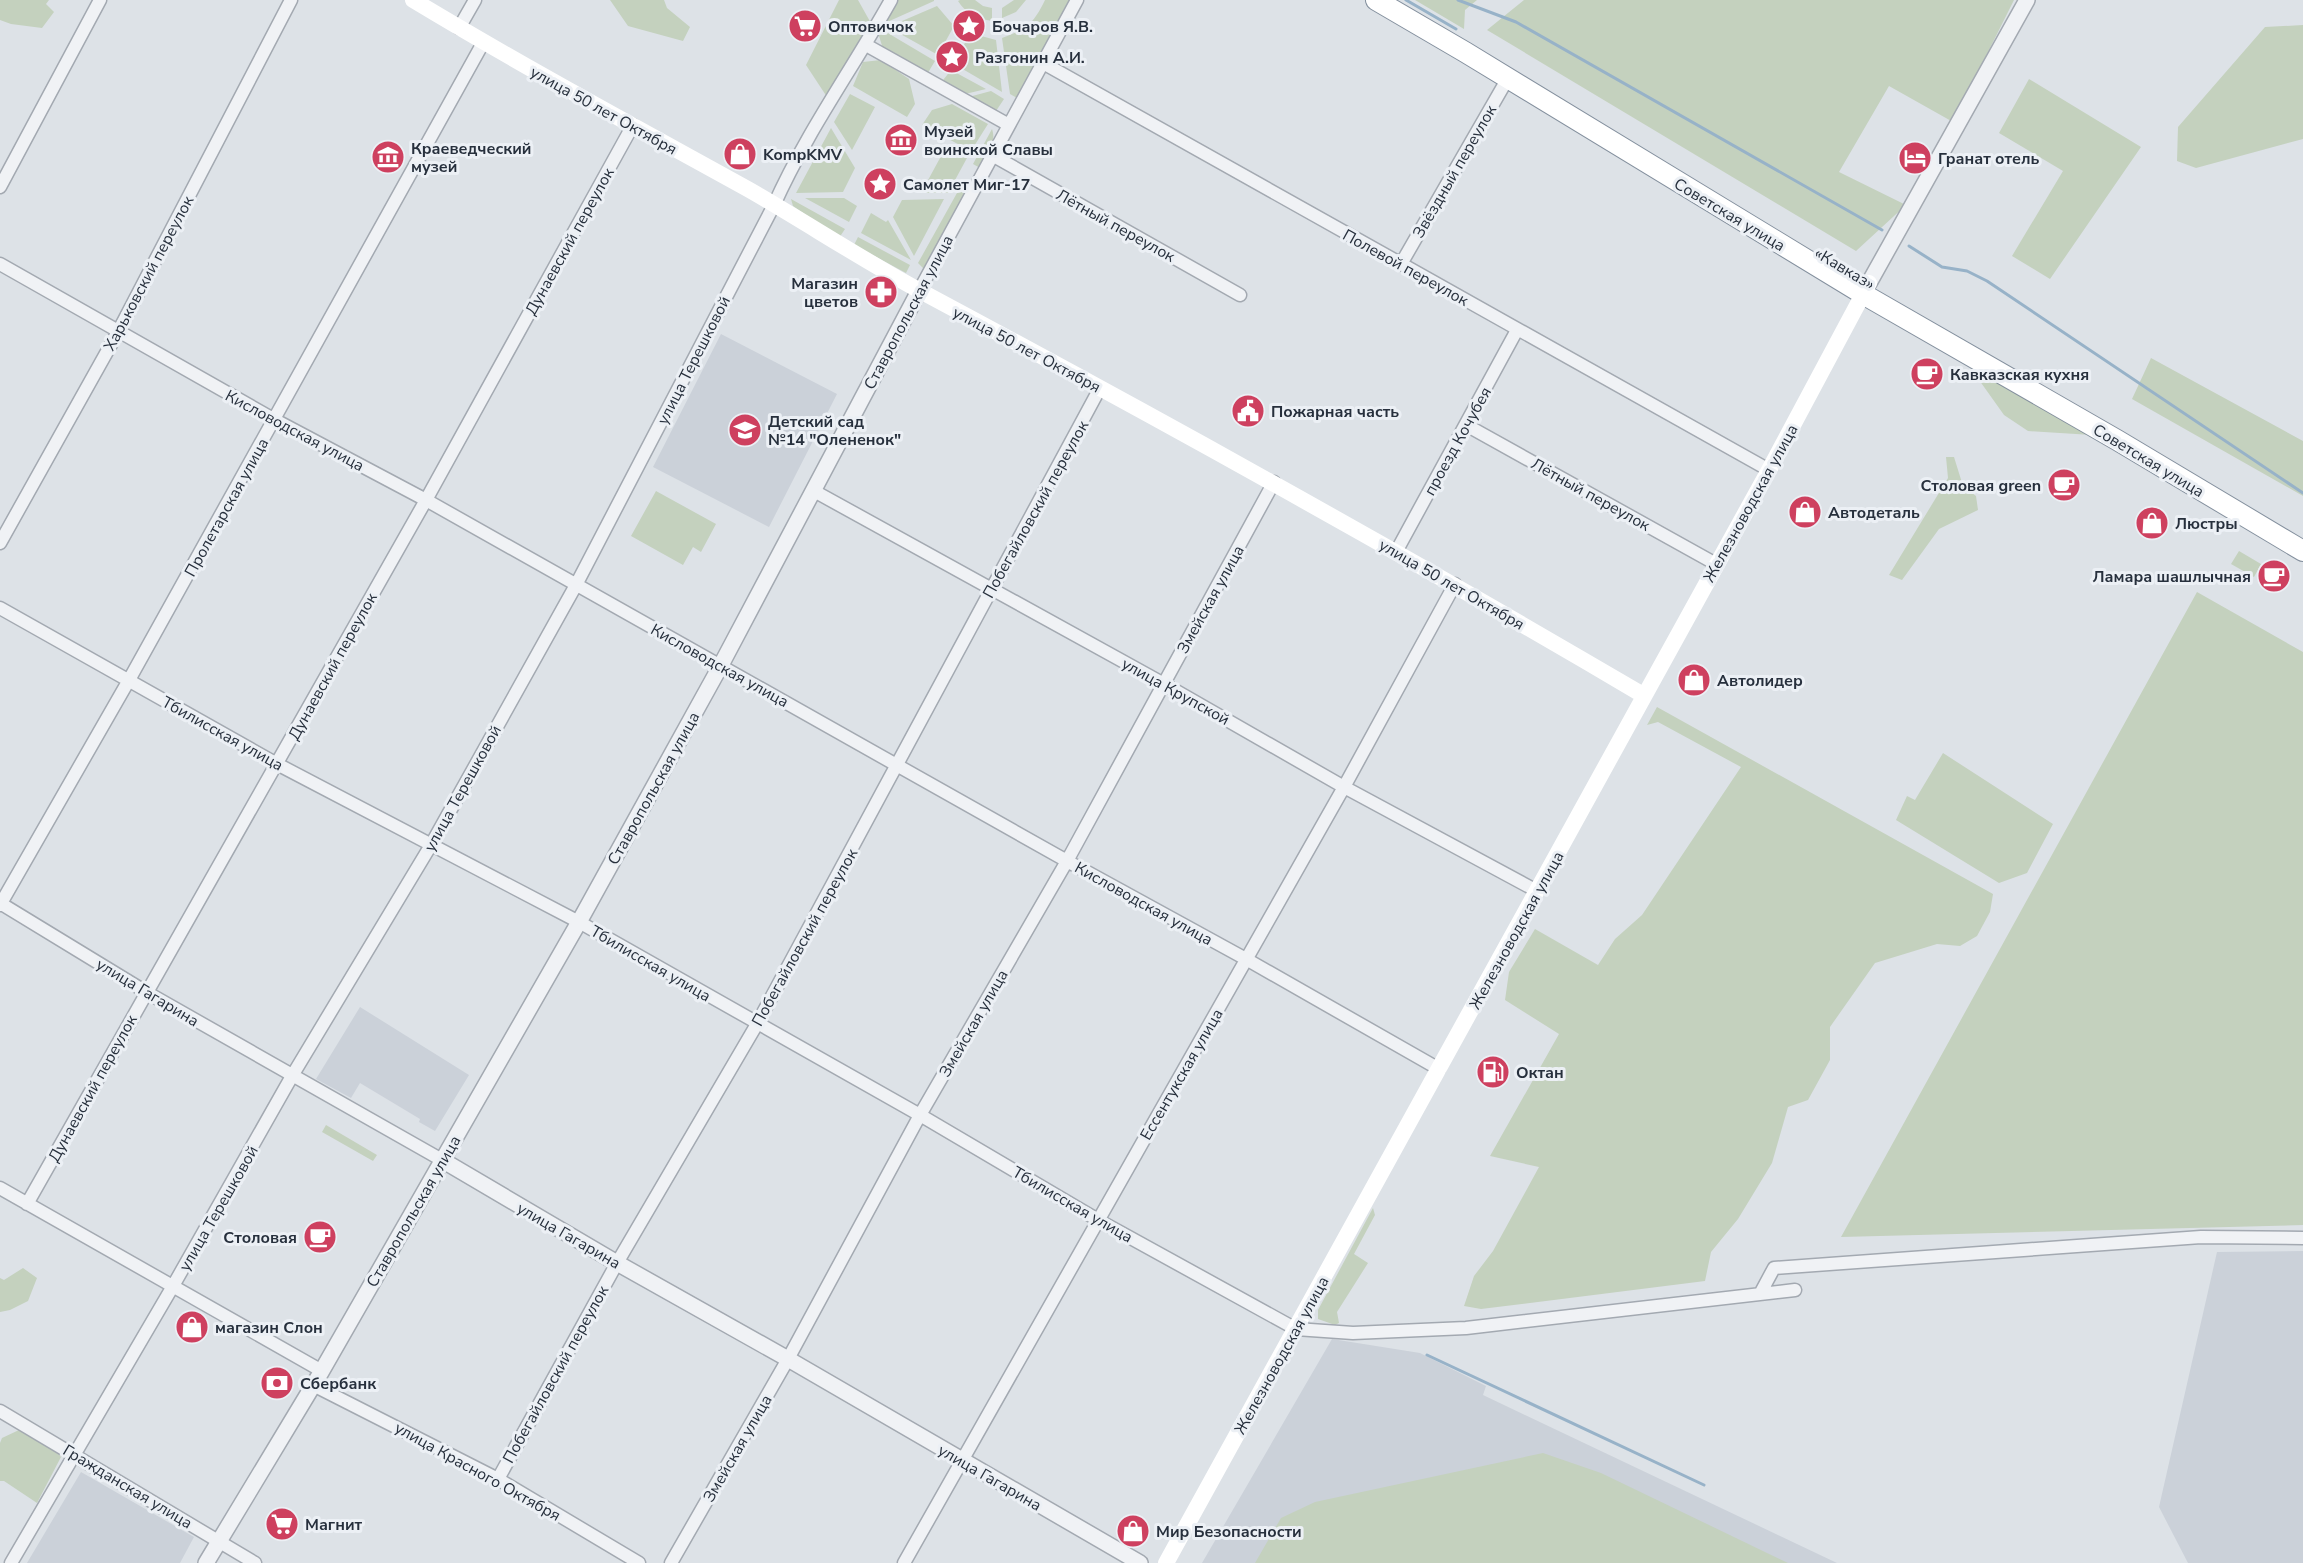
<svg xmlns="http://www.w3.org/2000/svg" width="2303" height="1563" viewBox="0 0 2303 1563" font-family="'Nunito Sans',sans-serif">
<rect width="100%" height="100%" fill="#dde2e7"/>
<!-- built -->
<path fill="#cbd1d9" d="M721,334L837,394L769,527L653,467Z
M360,1007L469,1075L435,1131L419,1122L420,1119L360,1083L351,1098L316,1079Z
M2303,1251V1563H2188L2159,1507L2217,1252Z
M1332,1339L1420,1353L1486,1386L1483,1395L1837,1563H1202Z
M81,1472L194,1537L180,1563H27Z"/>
<!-- green -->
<path fill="#c4d1be" d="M0,0H49L46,4L54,12L42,28L11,24L0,20Z
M610,0H664L667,8L690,27L683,41L628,26Z
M839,0H858L872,25L827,97L806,65Z
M898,0H934V1L885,23Z
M960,0H975L983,6L992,8V21C978,19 966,14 958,1Z
M1014,0H1026L1016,12L1002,18V8Z
M1045,0H1070L1017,98L1010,94L1002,38C1027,29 1034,23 1045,0Z
M1415,0H1477L1465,10L1464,29Z
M1524,0H2014L1953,122L1889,86L1839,172L1906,205L1856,251L1487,30Z
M937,6L954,26L938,55L888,27Z
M2303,25V139L2196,168L2177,161L2178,127L2265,27Z
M881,29L935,61L926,76L884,52L879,36Z
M970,33L996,40L1002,92L954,64Z
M881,60L909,79L915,104L907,117L853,86L863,62Z
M951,70L986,89L961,95L940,84Z
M2029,79L2141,147L2050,279L2012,256L2063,171L1999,133Z
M991,91L1004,99L994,114L965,98Z
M850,94L875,107L852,150L834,122Z
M952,104L988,124L971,151L922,125L932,110Z
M831,128L855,168L843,192L796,193Z
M992,129C997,144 987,155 980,168L973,164Z
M946,147L967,158L948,193H921Z
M962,184L968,187L924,269L918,263Z
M805,198H844L857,206L849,222Z
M791,199L845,229L839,238L793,206Z
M944,199L914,256L893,217L902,200Z
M871,213L886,222L888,220L911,260L861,233Z
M858,237L910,265L906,273L854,245Z
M2151,358L2303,441V496L2132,399Z
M1967,363L2092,435L2028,431L2004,415Z
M1946,457H1954L1963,486L1976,496L1978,510L1939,529L1902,580L1889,575L1948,478Z
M656,491L716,524L701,552L693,547L683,565L631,536Z
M2239,551L2261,564L2254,577L2231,564Z
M2197,592L2303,652V1225L1841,1237Z
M1657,707L1993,894L1990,912L1977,936L1960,946L1937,944L1875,963L1830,1027V1060L1808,1100L1788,1107L1772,1163L1738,1219L1711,1252L1705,1281L1481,1309L1464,1306L1474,1276L1493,1251L1539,1167L1490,1156L1559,1034L1505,1000L1509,972L1535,929L1598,965L1615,939L1642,915L1741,767L1658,722L1647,725Z
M1943,753L2053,824L2027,873L1999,883L1896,820L1907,796L1915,800Z
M326,1125L377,1155L373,1161L322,1132Z
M1373,1208L1375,1215L1354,1254L1368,1263L1337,1312L1339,1323L1335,1325L1318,1319V1310Z
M23,1268L37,1278L28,1301L10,1310L0,1312V1278L4,1280Z
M19,1430L57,1452L61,1457L37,1503L4,1481H0V1443L2,1438Z
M1543,1453L1601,1473L1788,1563H1255L1281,1518L1315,1502Z"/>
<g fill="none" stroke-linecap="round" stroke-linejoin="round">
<!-- stream -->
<path stroke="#97b2c8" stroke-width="3" d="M1406,0L1456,29
M1458,0L1516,22L1882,230
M1909,246L1942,267L1967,271L1987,281L2303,493
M1427,1355L1704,1485"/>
<!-- minor casing -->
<g stroke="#a3a9b1" stroke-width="15">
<path id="minor" d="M459,28L475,0
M866,45L1009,125
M1043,63L1769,470
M992,155L1240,295
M0,187L100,0
M0,264L275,420L426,500L1067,861L1246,959L1439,1069
M1401,264L1508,78
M919,291L1077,0
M1466,425L1716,564
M814,491L1164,684L1344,787L1537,891
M0,543L118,332L291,0
M1396,552L1517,330
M0,608L277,764L579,922L920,1115L1098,1220L1296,1329L1353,1333L1466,1328L1795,1290
M0,903L146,992L442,1160
M0,905L129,680L483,43
M0,1188L322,1371
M27,1204L426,500L633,125
M1760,1294L1774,1268L2201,1237L2303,1238
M313,1385L498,1479L639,1563
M0,1411L255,1563
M498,1479L617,1263L757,1024L1100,388
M11,1563L173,1286L292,1076L431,845L576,585L774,205C806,133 853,68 891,0
M671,1563L788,1359L920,1115L1067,861L1274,482
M904,1563L1344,787L1455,584"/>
</g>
<!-- tertiary casing -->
<g stroke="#a3a9b1" stroke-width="18">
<path id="tertiary" d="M1869,283L2027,0
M442,1160L617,1263L788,1359L1140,1563
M206,1563L320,1374L579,922L721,665L919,291"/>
</g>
<!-- trunk casing -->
<g stroke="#84909e" stroke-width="22">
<path id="trunk" d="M1376,0L1465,52L1863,294L2117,440L2303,551"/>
</g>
<!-- minor -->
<use href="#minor" stroke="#f0f2f5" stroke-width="12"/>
<!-- tertiary -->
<use href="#tertiary" stroke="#f0f2f5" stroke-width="15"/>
<!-- secondary -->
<path stroke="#fff" stroke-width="16" d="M413,0C524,67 639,129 753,192C810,225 866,262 924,293C1167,423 1407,556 1643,695
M1166,1563L1769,470L1869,283"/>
<!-- trunk -->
<use href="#trunk" stroke="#fff" stroke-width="20"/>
</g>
<!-- icons -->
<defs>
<g id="supermarket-disc" transform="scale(1.725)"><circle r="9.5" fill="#ce405f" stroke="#ecf0f5"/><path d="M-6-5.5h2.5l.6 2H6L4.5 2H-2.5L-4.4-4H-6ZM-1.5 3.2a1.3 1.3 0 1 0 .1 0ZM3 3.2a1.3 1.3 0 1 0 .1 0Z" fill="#fff"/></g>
<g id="sight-disc" transform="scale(1.725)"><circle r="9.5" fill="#ce405f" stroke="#ecf0f5"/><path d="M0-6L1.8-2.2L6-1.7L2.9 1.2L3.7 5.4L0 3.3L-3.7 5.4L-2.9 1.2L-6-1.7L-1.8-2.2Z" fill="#fff"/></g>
<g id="museum-disc" transform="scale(1.725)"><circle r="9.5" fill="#ce405f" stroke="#ecf0f5"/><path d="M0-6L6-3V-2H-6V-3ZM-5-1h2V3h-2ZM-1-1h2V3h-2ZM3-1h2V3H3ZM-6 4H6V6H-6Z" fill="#fff"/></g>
<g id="shop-disc" transform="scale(1.725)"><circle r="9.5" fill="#ce405f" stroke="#ecf0f5"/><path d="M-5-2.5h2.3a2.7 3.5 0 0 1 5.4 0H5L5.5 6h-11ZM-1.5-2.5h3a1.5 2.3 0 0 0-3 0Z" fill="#fff"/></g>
<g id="hotel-disc" transform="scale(1.725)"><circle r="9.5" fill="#ce405f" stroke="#ecf0f5"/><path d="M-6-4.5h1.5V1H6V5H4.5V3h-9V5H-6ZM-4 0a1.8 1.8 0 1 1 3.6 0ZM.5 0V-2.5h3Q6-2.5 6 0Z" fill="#fff"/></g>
<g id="pharmacy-disc" transform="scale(1.725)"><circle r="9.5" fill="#ce405f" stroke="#ecf0f5"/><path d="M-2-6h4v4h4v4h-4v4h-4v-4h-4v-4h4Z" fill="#fff"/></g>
<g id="cafe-disc" transform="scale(1.725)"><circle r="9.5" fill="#ce405f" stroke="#ecf0f5"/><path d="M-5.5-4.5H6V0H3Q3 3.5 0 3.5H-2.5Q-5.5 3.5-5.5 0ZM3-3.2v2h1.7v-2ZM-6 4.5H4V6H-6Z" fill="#fff"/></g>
<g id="civic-disc" transform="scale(1.725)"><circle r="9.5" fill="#ce405f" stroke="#ecf0f5"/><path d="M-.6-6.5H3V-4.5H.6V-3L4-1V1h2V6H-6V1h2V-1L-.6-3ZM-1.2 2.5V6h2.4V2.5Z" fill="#fff"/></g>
<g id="school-disc" transform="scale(1.725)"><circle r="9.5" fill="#ce405f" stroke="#ecf0f5"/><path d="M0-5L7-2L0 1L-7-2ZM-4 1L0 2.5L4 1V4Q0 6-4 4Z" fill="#fff"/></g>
<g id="fuel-disc" transform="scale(1.725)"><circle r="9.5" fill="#ce405f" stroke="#ecf0f5"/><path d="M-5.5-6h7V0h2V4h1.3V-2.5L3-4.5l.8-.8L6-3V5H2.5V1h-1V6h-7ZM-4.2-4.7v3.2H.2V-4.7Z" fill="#fff"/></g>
<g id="bank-disc" transform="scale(1.725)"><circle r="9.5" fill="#ce405f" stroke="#ecf0f5"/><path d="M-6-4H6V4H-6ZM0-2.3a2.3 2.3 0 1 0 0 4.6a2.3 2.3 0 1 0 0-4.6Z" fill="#fff"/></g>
</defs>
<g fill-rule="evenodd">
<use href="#supermarket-disc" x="805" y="26"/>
<use href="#sight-disc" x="969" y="26"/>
<use href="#sight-disc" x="952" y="57"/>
<use href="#museum-disc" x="901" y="140"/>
<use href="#shop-disc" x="740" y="154"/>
<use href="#museum-disc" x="388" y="157"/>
<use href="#hotel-disc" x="1915" y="158"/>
<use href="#sight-disc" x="880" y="184"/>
<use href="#pharmacy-disc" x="881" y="292"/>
<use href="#cafe-disc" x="1927" y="374"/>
<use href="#civic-disc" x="1248" y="411"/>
<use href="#school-disc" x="745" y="430"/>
<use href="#cafe-disc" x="2064" y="485"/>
<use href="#shop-disc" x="1805" y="512"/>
<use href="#shop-disc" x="2152" y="523"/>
<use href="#cafe-disc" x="2274" y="576"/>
<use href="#shop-disc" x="1694" y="680"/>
<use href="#fuel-disc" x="1493" y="1072"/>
<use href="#cafe-disc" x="320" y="1237"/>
<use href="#shop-disc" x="192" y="1327"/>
<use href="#bank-disc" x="277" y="1383"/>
<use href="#supermarket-disc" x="282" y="1524"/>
<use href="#shop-disc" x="1133" y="1531"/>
</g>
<g text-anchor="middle" stroke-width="6" stroke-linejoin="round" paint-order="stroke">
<!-- poi labels -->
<g font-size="16" font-weight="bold" fill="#27303d" stroke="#ecf0f5" text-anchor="start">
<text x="828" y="32">Оптовичок</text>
<text x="992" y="32">Бочаров Я.В.</text>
<text x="975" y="63">Разгонин А.И.</text>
<text x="924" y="137">Музей<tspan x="924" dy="18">воинской Славы</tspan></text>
<text x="411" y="154">Краеведческий<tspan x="411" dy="18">музей</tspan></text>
<text x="763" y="160">KompKMV</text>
<text x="1938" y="164">Гранат отель</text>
<text x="903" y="190">Самолет Миг-17</text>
<text x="858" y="289" text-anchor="end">Магазин<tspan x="858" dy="18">цветов</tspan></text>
<text x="1950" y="380">Кавказская кухня</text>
<text x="1271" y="417">Пожарная часть</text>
<text x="768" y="427">Детский сад<tspan x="768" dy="18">№14 "Олененок"</tspan></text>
<text x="2041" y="491" text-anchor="end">Столовая green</text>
<text x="1828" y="518">Автодеталь</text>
<text x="2175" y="529">Люстры</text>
<text x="2251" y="582" text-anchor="end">Ламара шашлычная</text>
<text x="1717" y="686">Автолидер</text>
<text x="1516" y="1078">Октан</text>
<text x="297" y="1243" text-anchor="end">Столовая</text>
<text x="215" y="1333">магазин Слон</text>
<text x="300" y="1389">Сбербанк</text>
<text x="305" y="1530">Магнит</text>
<text x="1156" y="1537">Мир Безопасности</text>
</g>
<!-- street labels -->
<g font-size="16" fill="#27303d" stroke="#ecf0f5">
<text transform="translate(604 110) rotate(29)" y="6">улица 50 лет Октября</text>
<text transform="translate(1454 171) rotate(-60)" y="6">Звёздный переулок</text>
<text transform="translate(1730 214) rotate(31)" y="6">Советская улица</text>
<text transform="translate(1116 225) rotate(29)" y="6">Лётный переулок</text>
<text transform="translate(569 241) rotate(-61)" y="6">Дунаевский переулок</text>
<text transform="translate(1406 267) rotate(29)" y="6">Полевой переулок</text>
<text transform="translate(1845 268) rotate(31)" y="6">«Кавказ»</text>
<text transform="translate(148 273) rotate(-62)" y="6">Харьковский переулок</text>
<text transform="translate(908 312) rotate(-62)" y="6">Ставропольская улица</text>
<text transform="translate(1027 349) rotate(28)" y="6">улица 50 лет Октября</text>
<text transform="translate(693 360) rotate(-63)" y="6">улица Терешковой</text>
<text transform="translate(295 430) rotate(28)" y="6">Кисловодская улица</text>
<text transform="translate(1457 441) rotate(-61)" y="6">проезд Кочубея</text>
<text transform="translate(2149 460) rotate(31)" y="6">Советская улица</text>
<text transform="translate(1591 494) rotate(29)" y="6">Лётный переулок</text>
<text transform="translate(1750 503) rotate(-61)" y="6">Железноводская улица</text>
<text transform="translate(226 507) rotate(-61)" y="6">Пролетарская улица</text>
<text transform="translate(1035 509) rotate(-61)" y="6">Побегайловский переулок</text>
<text transform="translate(1452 584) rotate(30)" y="6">улица 50 лет Октября</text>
<text transform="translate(1210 599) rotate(-61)" y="6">Змейская улица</text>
<text transform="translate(720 665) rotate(29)" y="6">Кисловодская улица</text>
<text transform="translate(332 666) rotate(-61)" y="6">Дунаевский переулок</text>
<text transform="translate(1176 691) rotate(29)" y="6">улица Крупской</text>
<text transform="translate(223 733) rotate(29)" y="6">Тбилисская улица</text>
<text transform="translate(462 788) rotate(-61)" y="6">улица Терешковой</text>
<text transform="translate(653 788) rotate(-61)" y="6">Ставропольская улица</text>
<text transform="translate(1144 903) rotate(29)" y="6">Кисловодская улица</text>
<text transform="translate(1516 930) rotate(-61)" y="6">Железноводская улица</text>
<text transform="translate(804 937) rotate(-61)" y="6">Побегайловский переулок</text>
<text transform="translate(651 963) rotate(30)" y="6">Тбилисская улица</text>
<text transform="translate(148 992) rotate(31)" y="6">улица Гагарина</text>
<text transform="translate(973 1023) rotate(-60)" y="6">Змейская улица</text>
<text transform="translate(1181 1074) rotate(-60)" y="6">Ессентукская улица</text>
<text transform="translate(92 1088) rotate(-61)" y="6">Дунаевский переулок</text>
<text transform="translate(1073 1204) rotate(30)" y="6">Тбилисская улица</text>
<text transform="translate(218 1208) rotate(-60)" y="6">улица Терешковой</text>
<text transform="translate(413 1211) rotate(-60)" y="6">Ставропольская улица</text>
<text transform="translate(569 1235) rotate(30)" y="6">улица Гагарина</text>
<text transform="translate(1281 1355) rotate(-61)" y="6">Железноводская улица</text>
<text transform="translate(555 1374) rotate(-61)" y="6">Побегайловский переулок</text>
<text transform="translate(737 1448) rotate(-60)" y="6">Змейская улица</text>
<text transform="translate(478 1471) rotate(29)" y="6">улица Красного Октября</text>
<text transform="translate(990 1477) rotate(30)" y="6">улица Гагарина</text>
<text transform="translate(128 1486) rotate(31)" y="6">Гражданская улица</text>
</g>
</g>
</svg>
